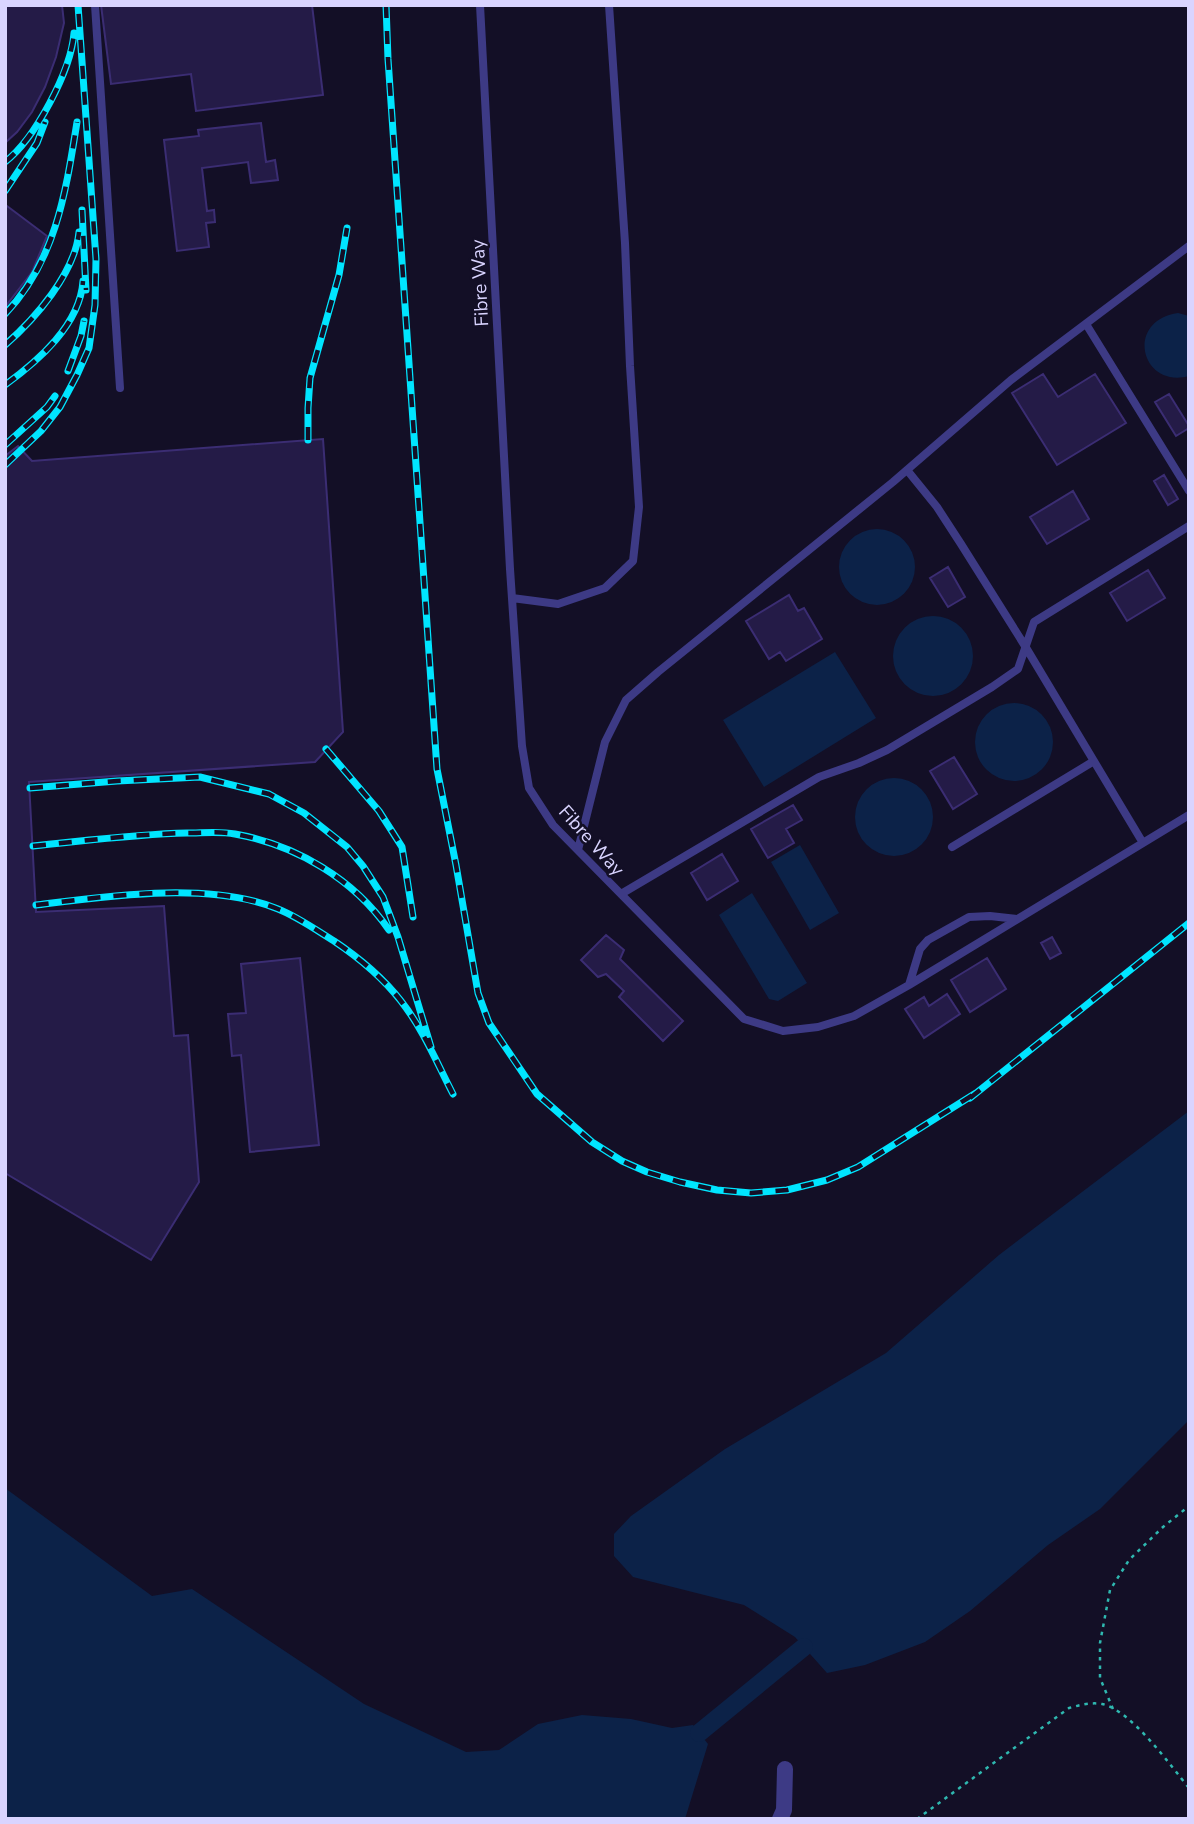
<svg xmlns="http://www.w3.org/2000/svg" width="1194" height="1824" viewBox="0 0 1194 1824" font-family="'Nunito Sans',sans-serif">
<rect width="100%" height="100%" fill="#130f26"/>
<!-- water -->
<path fill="#0c2248" d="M1178,313L1189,316V376C1141,389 1124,321 1178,313Z
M839 567a38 38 0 1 1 76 0a38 38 0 1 1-76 0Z
M893 656a40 40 0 1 1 80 0a40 40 0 1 1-80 0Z
M835,652L876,718L764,787L723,720Z
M975 742a39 39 0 1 1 78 0a39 39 0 1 1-78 0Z
M855 817a39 39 0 1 1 78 0a39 39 0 1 1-78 0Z
M800,845L839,913L810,930L771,862Z
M752,893L807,983L778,1001L769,999L719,915Z
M1189,1111V1420L1100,1509L1048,1545L970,1611L925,1642L865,1665L827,1673L795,1637L744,1605L633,1577L614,1556V1534L631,1516L725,1449L886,1353L999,1255Z
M5,1488L152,1596L192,1589L364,1704L466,1752L499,1750L538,1724L582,1715L631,1719L672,1728L693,1725L708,1744L685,1819H5Z"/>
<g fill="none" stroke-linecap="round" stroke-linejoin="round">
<!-- canal -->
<path stroke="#0c2248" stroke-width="18" d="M699,1733L804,1647"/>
</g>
<!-- building -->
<path fill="#241b47" stroke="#3b2d73" stroke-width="2" d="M5,5H62L64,23L56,57L45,87L32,112L17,132L5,143Z
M101,5H312L323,95L196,111L191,74L111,84Z
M261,123L266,162L275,160L278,180L251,183L248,162L202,168L207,211L214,210L215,222L206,223L209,247L177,251L164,140L199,136L198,130Z
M7,206L47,236L32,272L5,307V208Z
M1043,374L1058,397L1095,374L1126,423L1057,465L1012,393Z
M1169,394L1189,426V428L1176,436L1155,402Z
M323,439L343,732L315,762L29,782L36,912L164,906L174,1036L188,1035L199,1182L151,1260L5,1173V456L18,446L32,461Z
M1164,475L1178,499L1168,505L1154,481Z
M1073,491L1089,519L1047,544L1030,517Z
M948,567L965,597L948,607L930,578Z
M1148,570L1165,598L1127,621L1110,593Z
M789,595L798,611L804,608L822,639L786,661L780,652L769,659L746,621Z
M954,757L977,794L953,809L930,771Z
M793,805L802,820L786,829L794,843L768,858L751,829Z
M722,854L738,881L707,900L691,873Z
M606,935L624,950L620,959L683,1021L663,1041L619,997L624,991L606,974L598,977L581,960Z
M1052,937L1061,953L1050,959L1041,943Z
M300,958L319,1145L250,1152L241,1055L232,1056L228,1014L246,1013L241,964Z
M987,958L1006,989L970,1012L951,980Z
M947,994L960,1014L924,1038L905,1009L924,997L929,1006Z"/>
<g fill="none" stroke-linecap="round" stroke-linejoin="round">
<!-- path -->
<path stroke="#2fb8b0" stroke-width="2.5" stroke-dasharray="3.5 5" stroke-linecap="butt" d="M1113,1709L1100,1678V1643L1110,1590L1129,1560L1163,1527L1189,1506
M917,1819L1069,1708C1080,1705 1091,1702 1102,1704C1131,1710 1170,1765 1189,1788"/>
<!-- service -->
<path stroke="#3d3a85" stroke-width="8" d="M95,5L120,388
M480,5L510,569L522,746L529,788L553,825L744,1019L783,1031L818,1027L854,1016L909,985L1189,815
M1086,324L1189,491
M907,470L937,507L961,544L1025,646L1143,843
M512,598L558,604L605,588L633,561L639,507L630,366L625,243L609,5
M952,847L1094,761
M578,850L605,742L626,700L658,672L893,482L1011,380L1189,246
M621,894L819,777L859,763L887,750L992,687L1018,669L1034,622L1189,526
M909,985L920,949L928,940L969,917L990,916L1017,919"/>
<!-- minor -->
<path stroke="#3d3a85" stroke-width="16" d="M780,1819L784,1810L785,1769"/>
<!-- rail casing -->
<g stroke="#00e5ff" stroke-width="7">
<path id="rail" d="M386,5L388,59L437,769L456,865L478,993L489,1023L537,1094L592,1142L622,1161L647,1172L680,1182L717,1190L751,1193L787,1190L827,1180L858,1167L976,1093
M5,162C35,139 71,71 74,33
M5,191L37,143L45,122
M82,210L86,290
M5,314C56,261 66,191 77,122
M5,345C35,319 75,273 79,232
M68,371L81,336L84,321
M5,385C38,361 80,325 83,281
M308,440V408L310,378L339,275L347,228
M5,445L47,407L55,396
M5,465L41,431L60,407L77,375L89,348L95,305L96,259L78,5
M326,749L379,811L402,847L413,917
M30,788L117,781L200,777L269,794L304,813L347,847L363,866L383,897L398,937L431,1047
M33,846C84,841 135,834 187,833C202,833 220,831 235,834C296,845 354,879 389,930
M36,905C108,896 210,881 278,909C298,917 316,930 334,941C358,957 383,978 401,1001C423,1029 437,1063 453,1094
M970,1098L1189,923"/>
</g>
<!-- rail -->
<use href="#rail" stroke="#130f26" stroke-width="4.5" stroke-dasharray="13" stroke-linecap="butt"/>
</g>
<g text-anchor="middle" stroke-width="5" stroke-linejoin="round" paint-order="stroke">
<!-- street labels -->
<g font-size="19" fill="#d9d4ff" stroke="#130f26">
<text transform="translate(479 283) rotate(-93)" y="7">Fibre Way</text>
<text transform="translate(592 840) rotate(48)" y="7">Fibre Way</text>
</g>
</g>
<!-- border -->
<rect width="1194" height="1824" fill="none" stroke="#d9d4ff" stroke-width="14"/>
</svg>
